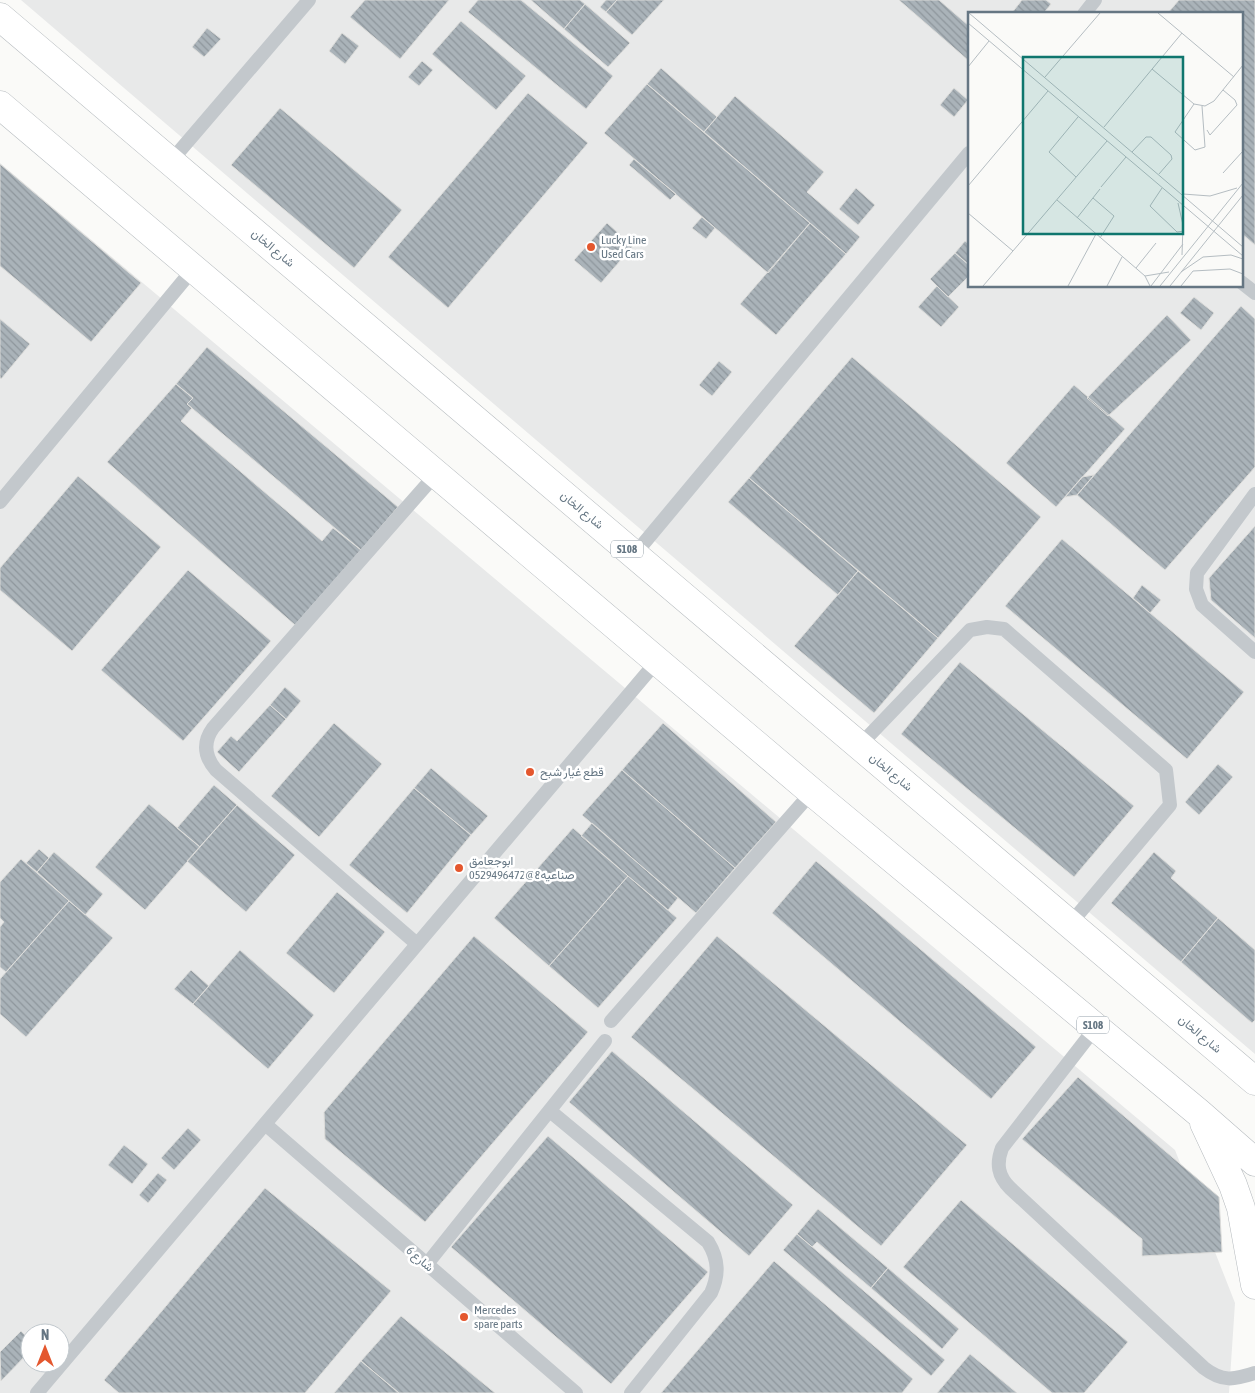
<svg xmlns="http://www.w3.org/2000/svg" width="1255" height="1393" viewBox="0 0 1255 1393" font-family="'Asap Condensed',Vazirmatn,sans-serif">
<defs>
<pattern id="building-back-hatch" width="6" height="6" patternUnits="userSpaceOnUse" patternTransform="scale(1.25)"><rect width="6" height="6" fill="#aab3b9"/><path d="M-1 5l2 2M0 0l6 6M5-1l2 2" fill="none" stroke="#8e969c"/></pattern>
</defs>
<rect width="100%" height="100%" fill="#fafaf8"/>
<!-- built -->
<path fill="#e8e9e9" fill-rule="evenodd" d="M21,0H1255V1054ZM969,14H1241V286H969Z
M0,163L1175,1150L1235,1303L1229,1393H0ZM30,1333H60V1363H30Z"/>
<!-- building -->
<path fill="url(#building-back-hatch)" stroke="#dcdcda" d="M365,0H449L400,59L350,17Z
M478,0H521L613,76L586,109L468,12Z
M531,0H580L585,4L564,29Z
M606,0H617L606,12L600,7Z
M617,0H664L632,35L606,12Z
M899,0H939L969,26V61Z
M1022,0H1046L1051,4L1043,14H1011Z
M1179,0H1255V245L1241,233V14H1167Z
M585,4L630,43L608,67L564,29Z
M461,21L526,76L496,110L432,54Z
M207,28L221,39L204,57L192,47Z
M342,33L359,46L345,64L329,51Z
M422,61L433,70L419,86L408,77Z
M661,68L717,117L704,132L647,84Z
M647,84L810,223L768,273L604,133Z
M954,88L968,100L954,117L940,105Z
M528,93L588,143L448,308L388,257Z
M735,96L824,172L807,192L860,237L846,254L704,132Z
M280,108L402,210L354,268L231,165Z
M634,159L676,194L670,200L629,165Z
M0,164L141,283L91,342L0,266Z
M856,188L875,205L858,225L839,209Z
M702,217L715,228L706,239L692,228Z
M607,223L633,246L601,283L574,260Z
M810,223L846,254L776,335L740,304Z
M965,241L969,244V265L955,253Z
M955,253L969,265V276L948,297L930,279Z
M937,286L959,307L941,327L918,307Z
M1194,297L1214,313L1201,330L1180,313Z
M1241,306L1255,319V467L1165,570L1077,495Z
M1167,315L1191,340L1108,416L1087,398Z
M0,319L30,344L1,379L0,378Z
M207,347L398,507L361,550L187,404L193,398L176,384Z
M852,357L1041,517L938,638L749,478Z
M719,361L732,372L712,396L699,385Z
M176,384L193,398L187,404L192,408L181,421L322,541L333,528L361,550L295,625L107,462Z
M1074,385L1125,429L1056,507L1006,463Z
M1094,475L1077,495L1065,497L1082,477Z
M78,476L161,547L72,651L0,590V568Z
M749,478L858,571L838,595L728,502Z
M1255,526V638L1211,600L1209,578Z
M1062,539L1244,692L1187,759L1005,606Z
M188,570L271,641L183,741L101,670Z
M858,571L938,638L874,713L794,646Z
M1142,585L1161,600L1150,613L1133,598Z
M960,662L1134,806L1074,877L901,734Z
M285,687L301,701L286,719L270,705Z
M270,705L286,719L239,772L217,752L231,736L237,741Z
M334,723L382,764L319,837L271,796Z
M663,723L776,822L735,868L622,770Z
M1218,764L1233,777L1199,815L1185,802Z
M431,768L488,816L471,835L414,788Z
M622,770L735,868L696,913L582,815Z
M214,785L237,805L200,847L177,828Z
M414,788L471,835L407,913L349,865Z
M149,804L200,847L145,910L95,867Z
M237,805L295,855L246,912L187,861Z
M592,823L678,898L668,910L581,836Z
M573,828L628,876L549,966L494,918Z
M39,849L49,858L37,872L26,863Z
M54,852L103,894L85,915L37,872Z
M1154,852L1176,871L1171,878L1218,918L1181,962L1111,903Z
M21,859L69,901L6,972L0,967V927L4,922L0,918V882Z
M816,861L1036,1047L991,1099L772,913Z
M628,876L677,918L598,1008L549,966Z
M337,892L385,932L334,993L286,953Z
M69,901L113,938L26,1037L0,1014V979Z
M1218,918L1255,950V1020L1252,1023L1181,962Z
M474,936L588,1032L425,1222L325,1139L324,1112Z
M717,936L967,1145L881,1246L631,1037Z
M240,950L314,1015L268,1069L193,1004Z
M191,970L209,986L193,1004L174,989Z
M612,1051L793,1205L749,1256L569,1102Z
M1078,1077L1219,1197L1222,1252L1142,1256V1239L1022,1139Z
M188,1128L201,1140L174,1170L161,1158Z
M548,1136L708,1272L611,1384L451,1247Z
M124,1145L148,1164L132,1184L108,1165Z
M158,1173L167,1180L148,1203L139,1195Z
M265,1188L391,1291L305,1393H119L104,1380Z
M961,1200L1128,1342L1084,1393H1052L903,1267Z
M818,1209L888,1268L871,1288L817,1242L812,1247L797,1234Z
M797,1234L945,1360L931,1376L783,1250Z
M774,1261L913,1379L902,1393H661Z
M888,1268L959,1329L942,1349L871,1288Z
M401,1316L495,1393H399L361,1361Z
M21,1331L30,1340V1351L1,1381L0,1352Z
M970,1354L1017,1393H937Z
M361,1361L399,1393H334Z"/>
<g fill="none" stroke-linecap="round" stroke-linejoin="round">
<!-- primary casing -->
<g stroke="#b5babe" stroke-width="29">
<path id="primary" d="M0,17L1255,1081
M0,105L812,792L1199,1113L1255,1162
M1204,1123L1233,1185L1241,1208L1255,1285"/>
</g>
<!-- lane -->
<path stroke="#c3c8cc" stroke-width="14" d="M1084,14L1095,0
M171,161L309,0
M1241,282L1255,293
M1255,494L1197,573L1196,589L1202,605L1255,652
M0,502L194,268
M634,555L969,153
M860,745L970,630L987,627L1004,629L1166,770L1170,805L1070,924
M417,944L216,770C204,756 203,742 213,728L437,473
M611,1021L812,792
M1096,1027L1002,1148C996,1164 998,1176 1010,1188L1204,1368C1222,1382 1234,1380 1255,1373
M550,1111L708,1242C719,1260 719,1275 711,1293L631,1393
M265,1124L576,1393
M427,1264L605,1041
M37,1393L658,660"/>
<!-- primary -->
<use href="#primary" stroke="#fff" stroke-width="28"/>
</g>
<!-- markers -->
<g fill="#e4572e" stroke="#fff" stroke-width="2">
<circle cx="591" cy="247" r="5"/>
<circle cx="530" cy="772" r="5"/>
<circle cx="459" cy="868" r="5"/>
<circle cx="464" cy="1317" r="5"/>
</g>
<g text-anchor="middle" stroke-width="5" stroke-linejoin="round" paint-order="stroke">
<!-- shield labels -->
<g fill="#fff" stroke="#939fa8" stroke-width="1">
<rect x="611" y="540.5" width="32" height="17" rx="4"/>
<rect x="1077" y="1016.5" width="32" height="17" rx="4"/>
</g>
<g font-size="11" font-weight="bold" fill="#657683">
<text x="627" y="553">S108</text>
<text x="1093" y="1029">S108</text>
</g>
<!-- poi labels -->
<g font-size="12" fill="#657683" stroke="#fff" text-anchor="start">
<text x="601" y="244">Lucky Line<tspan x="601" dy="14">Used Cars</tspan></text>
<text x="540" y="776">قطع غيار شبح</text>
<text x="469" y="865">ابوجعامق<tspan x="469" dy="14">صناعيه8@0529496472</tspan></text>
<text x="474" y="1314">Mercedes<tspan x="474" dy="14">spare parts</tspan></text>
</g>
<!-- street labels -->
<g font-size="12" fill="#657683" stroke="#fff">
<text transform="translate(273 248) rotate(40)" y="4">شارع الخان</text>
<text transform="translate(582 510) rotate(40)" y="4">شارع الخان</text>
<text transform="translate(891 772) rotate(40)" y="4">شارع الخان</text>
<text transform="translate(1200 1034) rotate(40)" y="4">شارع الخان</text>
<text transform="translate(420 1259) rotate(41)" y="4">شارع 6</text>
</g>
</g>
<!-- overview -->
<g transform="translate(968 12)">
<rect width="275" height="275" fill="#fafaf8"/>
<path fill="none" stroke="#b5bdc2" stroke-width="1" d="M1,1L275,235M190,1L266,65M0,11L275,244M0,55L21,29M184,57L226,92L237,94L246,89L275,53M77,65L132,1M226,92L207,120L227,138L237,135L234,94M136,115L214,21M239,118L242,123L269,93L267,88L255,78M164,140L178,125H183L203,143L204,147L191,162M255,161L275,139M108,165L81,140L110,105M0,174L80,79M133,175L158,145M194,176L182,194L209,220L216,219M215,182L242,184L269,176M275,185V211M125,186L146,204L132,226M89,188L177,264L182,274M210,191L215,213L214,243M0,201L45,239M109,206L132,177M168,256L188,231M213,260L235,245L263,243L275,247M177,264L201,260M15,274L139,129M100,274L128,222M139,274L154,245M183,274L215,232M192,274L275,171M202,274L275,183M213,274L225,259L262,257L275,262"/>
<path fill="#0f766e" fill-opacity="0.15" stroke="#0f766e" stroke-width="2.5" d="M55,45H215V222H55Z"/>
<rect width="275" height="275" fill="none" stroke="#657683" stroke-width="2.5"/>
</g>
<!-- north arrow -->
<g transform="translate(45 1348)"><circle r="24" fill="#ffffff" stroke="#c1c8cd"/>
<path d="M0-4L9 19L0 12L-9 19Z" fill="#e4572e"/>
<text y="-8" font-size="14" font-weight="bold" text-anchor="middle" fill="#657683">N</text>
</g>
</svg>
